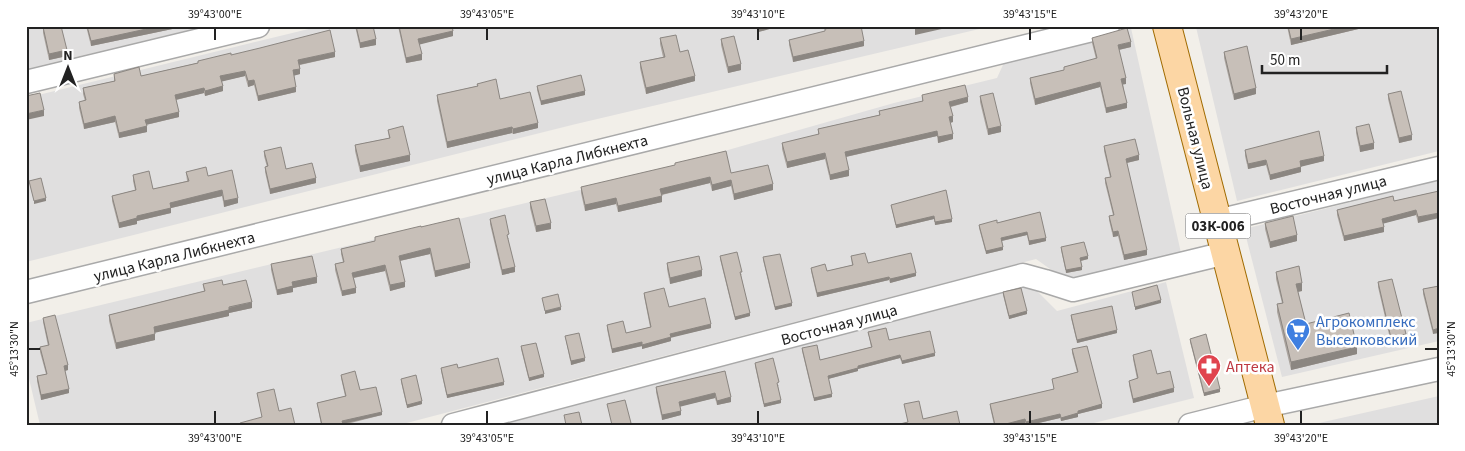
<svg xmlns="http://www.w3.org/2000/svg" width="1465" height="451" viewBox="0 0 1465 451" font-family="'Source Sans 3',sans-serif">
<rect width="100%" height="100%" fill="#f2efe9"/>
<!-- residential -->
<path fill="#e0dfdf" d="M26,26H205L26,69Z
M321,26H992L576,124L26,262V98Z
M1201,26H1439V151L1237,201L1196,27Z
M1131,28L1181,253L1067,281L1036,259L399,425H40L26,366V323L626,179L894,103L997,78L1007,56Z
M1439,180V341L1282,377L1244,229Z
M1166,282L1194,398L1086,425H499L1031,285L1057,311Z
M1439,396V425H1310Z"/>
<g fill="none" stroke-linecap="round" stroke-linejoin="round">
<!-- minor casing -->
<g stroke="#a9a9a9" stroke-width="25">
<path id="minor" d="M26,82L258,26
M1217,221L1439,168
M26,292L1108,26
M453,425L1023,275L1045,281L1073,290L1226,253
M1190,425L1265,406L1439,369"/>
</g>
<!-- major casing -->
<g stroke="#a06b00" stroke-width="30">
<path id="major" d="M1167,26L1270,425"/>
</g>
<!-- minor -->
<use href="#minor" stroke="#fff" stroke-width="22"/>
<!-- major -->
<use href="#major" stroke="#fcd6a4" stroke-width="28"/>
</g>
<!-- wall -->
<path fill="#aba49e" d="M86,26H182V27L91,46Z
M355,26H373L376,45L360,48Z
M398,26H452L453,36L419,44L422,60L406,63Z
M1287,26H1371L1291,45Z
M43,27L67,56L49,60L43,33Z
M825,29L864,46L793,62L789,45V40L825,32Z
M660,38L680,52L695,81L646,94L640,68V62L663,57L660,44Z
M1092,38L1131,47L1119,50L1126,84H1123L1127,108L1106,113L1100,87L1035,105L1030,83V78L1064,70V67L1096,59L1092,43Z
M721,39L741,70L728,73L721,45Z
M1224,52L1256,94L1234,100L1224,58Z
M231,55L335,57L300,65V74L294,75L296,92L258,101L254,85L248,87L245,76L222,81L223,91L205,96L204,93L176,100L179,117L146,125L147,132L119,138L115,122L84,129L79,108V102L85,101L83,94V88L114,81V74L141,76Z
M477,84L500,99L538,128L513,134L512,133L447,148L437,101V95L477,86Z
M537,86L585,95L541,105L537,90Z
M1388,94L1412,140L1399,143L1388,99Z
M922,95L968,102L951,107L953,122L950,123L953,139L938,143L937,136L846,157L849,176L830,180L825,159L787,168L782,149V143L818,135V129L879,115V111L922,101Z
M980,96L1001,132L988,135L980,102Z
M1356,127L1374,149L1360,152L1356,133Z
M388,130L410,161L360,172L355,151V145L389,138Z
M1104,146L1139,160L1127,163L1147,255L1124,260L1118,236L1113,237L1109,220V216L1113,215L1105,183V178L1110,177L1104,151Z
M1245,150L1324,161L1301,166V172L1270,180L1266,165L1248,169L1245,156Z
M264,151L286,169L316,183L270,194L265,172V167H267L264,156Z
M186,172L208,176L238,203L224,207L222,196L171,208V213L137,221V224L119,228L112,201V196L135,190L133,181V175L153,189L187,181Z
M731,173L773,190L734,200L731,186L712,191L710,183L662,195V202L618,212L616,204L585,211L581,193V187Z
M1439,191L1418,223L1416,215L1383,223L1384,232L1344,241L1337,215V210L1394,201Z
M530,202L551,229L536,232L530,208Z
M891,205L952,222L935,225L934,219L896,228Z
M1040,212L1046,241L1029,245L1027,235L1002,241L1003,250L986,254L979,228V225L997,223Z
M490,219L509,239H508L515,272L502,275L490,224Z
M1265,223L1297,241L1270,248L1265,229Z
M421,227L470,268L435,277L430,254L400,261L405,287L390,291L385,271L354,278L356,293L342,296L335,270V264L343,262L341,254V249L375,241V237Z
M1061,247L1088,259L1081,261L1082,270L1066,273L1061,250Z
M720,256L742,275H741L750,316L735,320L720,259Z
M851,256L868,263L916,276L890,283L889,280L817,297L811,271V268L827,271L852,265Z
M763,257L792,306L775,310L763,260Z
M667,263L702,276L670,284L667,269Z
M271,264L317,283L293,288V292L277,295L271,270Z
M1276,272L1302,291L1298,292L1306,324L1357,354L1291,370L1277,312V304L1282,303L1276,279Z
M1378,282L1406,339L1391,343L1378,287Z
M203,284L223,285L252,308L229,313V316L155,332V340L116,349L109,321V315L204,291Z
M1439,286L1433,334L1423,294V289Z
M1003,292L1027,314L1009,319L1003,295Z
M644,293L669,307L711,328L671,337V341L642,349V346L612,353L607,329V325L626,333L650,327L644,296Z
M1071,315L1117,333L1077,343L1071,318Z
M43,318L68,370L65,371L69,393L41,400L37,381V376L46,374L40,352V347L48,346L43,322Z
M868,332L935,356L902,364L900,358L858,369V371L828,379L832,397L814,401L802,351V348L820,360L871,347Z
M565,336L585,361L571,365Z
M1190,339L1220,392L1204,396L1190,342Z
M521,346L544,377L529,381L521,349Z
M1072,349L1102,408L1078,414V417L1061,421L1060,418L1030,425H1026L1025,423L1017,425H994L990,407V404L1054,389L1052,379L1077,372L1072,353Z
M1133,355L1174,392L1133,403L1129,385V381L1137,379L1133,359Z
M755,363L779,386H778L781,403L764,407L755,366Z
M441,368H458L504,385L447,398L441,371Z
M725,371L731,402L717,405L715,398L680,406L681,415L662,420L656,392V387Z
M341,375L360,390L382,415L343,425H321L317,403L345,396L341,378Z
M401,379L422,404L407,408L401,382Z"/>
<!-- shaded-wall -->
<path fill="#8b8681" d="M160,26H182V27L91,46V41Z
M769,26H773V28L759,32V29Z
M922,26H955L915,35V28Z
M1347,26H1371L1291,45V39Z
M453,31V36L418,45V39Z
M376,39V45L360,48V43Z
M864,41V46L793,62V57Z
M1131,42V47L1118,50V45Z
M67,50V56L49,60V54Z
M335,52V57L298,65V60Z
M422,54V60L406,63V58Z
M741,64V70L728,73V67Z
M300,69V74L293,76V70Z
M245,71V76L220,82V76Z
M695,76V81L646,94V88Z
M1126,78V84L1121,85V79Z
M254,80V85L248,87V81Z
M1100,82V87L1035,105V99Z
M223,86V91L205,96V91Z
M296,87V92L258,101V96Z
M204,88V93L175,100V95Z
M1256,88V94L1234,100V94Z
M585,91V95L541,105V101Z
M968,97V102L949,107V102Z
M1127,103V108L1106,113V108Z
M44,110V116L26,120V114Z
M179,112V117L145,125V120Z
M115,116V122L84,129V124Z
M953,116V122L949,123V117Z
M538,123V128L513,134V129Z
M147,126V132L119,138V133Z
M1001,126V132L988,135V129Z
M512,127V133L447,148V142Z
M937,131V136L845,157V152Z
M953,134V139L938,143V137Z
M1412,135V140L1399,143V138Z
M1374,143V149L1360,152V146Z
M825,153V159L787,168V162Z
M410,155V161L360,172V166Z
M1139,155V160L1126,163V159Z
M1324,156V161L1300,167V161Z
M1266,160V165L1248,169V164Z
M1301,167V172L1270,180V175Z
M849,170V176L830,180V175Z
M710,177V183L660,195V189Z
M316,178V183L270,194V189Z
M731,180V186L712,191V185Z
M773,184V190L734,200V194Z
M222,190V196L171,208V213L137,221V224L119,228V223L170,203Z
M662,196V202L618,212V206Z
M46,198V201L34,204V201Z
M238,198V203L224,207V201Z
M616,198V204L585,211V205Z
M1416,210V215L1382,224V219Z
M1439,213V218L1418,223V217Z
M934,216V219L896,228V225Z
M952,219V222L935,225V222Z
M551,223V229L536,232V226Z
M1384,227V232L1344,241V236Z
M1118,231V236L1113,237V232Z
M1027,232V235L1001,241V238Z
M1297,235V241L1270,248V242Z
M1046,238V241L1029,245V241Z
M1003,247V250L986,254V251Z
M430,248V254L399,261V256Z
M1147,250V255L1124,260V255Z
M1088,256V259L1080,261V258Z
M470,263V268L435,277V271Z
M385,265V271L352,278V273Z
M515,267V272L502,275V270Z
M1082,267V270L1066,273V270Z
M702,270V276L670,284V278Z
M916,273V276L890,283V279Z
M317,277V283L293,288V292L277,295V290L292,282Z
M889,277V280L817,297V293Z
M405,282V287L390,291V285Z
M1302,283V291L1296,292V284Z
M356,288V293L342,296V291Z
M1161,300V303L1135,310V307Z
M252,302V308L229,313V316L154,333V327Z
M792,303V306L775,310V307Z
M561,307V310L545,314V311Z
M1027,311V314L1009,319V316Z
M750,313V316L735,320V317Z
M711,324V328L670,338V334Z
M1439,328V333L1433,334V330Z
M1117,330V333L1077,343V340Z
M155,334V340L116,349V343Z
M1406,334V339L1391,343V338Z
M671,337V341L642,349V345Z
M642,342V346L612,353V349Z
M1357,347V354L1291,370V362Z
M935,353V356L902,364V361Z
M900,355V358L858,369V371L828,379V376L858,366Z
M585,358V361L571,365V361Z
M68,365V370L64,371V366Z
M544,374V377L529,381V378Z
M504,382V385L447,398V395Z
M1174,388V392L1133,403V399Z
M69,389V393L41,400V395Z
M1220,389V392L1204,396V393Z
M715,393V398L679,407V402Z
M832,394V397L814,401V398Z
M731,397V402L717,405V401Z
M781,400V403L764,407V404Z
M422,401V404L407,408V405Z
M1102,404V408L1078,414V417L1061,421V418L1078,411Z
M681,411V415L662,420V415Z
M382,412V415L342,424V421Z
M1060,414V418L1030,425H1026V422Z
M1025,419V423L1017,425H1002Z"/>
<!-- building -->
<path fill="#c7bfb8" stroke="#8b8681" d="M47,26H61L67,50L49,54L43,27Z
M87,26H160L91,41Z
M356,26H373L376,39L360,43Z
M399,26H452L453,31L418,39L422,54L406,58Z
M759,26H769L759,29Z
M838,26H861L864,41L793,57L789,40L825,31V29Z
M1288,26H1347L1291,39Z
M1127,28L1131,42L1118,45L1126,78L1121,79L1127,103L1106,108L1100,82L1035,99L1030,78L1064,70V67L1097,58L1092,38Z
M330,30L335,52L298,60L300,69L293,70L296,87L258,96L254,80L248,81L245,71L220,76L223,86L205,91L204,88L175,95L179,112L145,120L147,126L119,133L115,116L84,124L79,102L86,100L83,88L115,81L114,74L139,67L141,76L198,63V61L231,53V55L260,48Z
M676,35L680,52L688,50L695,76L646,88L640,62L665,57L660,38Z
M734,36L741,64L728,67L721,39Z
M1247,46L1256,88L1234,94L1224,52Z
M581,75L585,91L541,101L537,86Z
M496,79L500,99L530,92L538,123L513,129L512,127L447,142L437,95L478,86L477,84Z
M965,85L968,97L949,102L953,116L949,117L953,134L938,137L937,131L845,152L849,170L830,175L825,153L787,162L782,143L819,134L818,129L880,115L879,111L923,101L922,95Z
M1401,91L1412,135L1399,138L1388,94Z
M40,93L44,110L26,114V96Z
M993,93L1001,126L988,129L980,96Z
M1369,124L1374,143L1360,146L1356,127Z
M403,126L410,155L360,166L355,145L390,138L388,130Z
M1319,131L1324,156L1300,161L1301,167L1270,175L1266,160L1248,164L1245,150Z
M1135,139L1139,155L1126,159L1147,250L1124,255L1118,231L1113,232L1109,216L1114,215L1105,178L1111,177L1104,146Z
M281,147L286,169L312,163L316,178L270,189L265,167L268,166L264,151Z
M726,151L731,173L768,165L773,184L734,194L731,180L712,185L710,177L660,189L662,196L618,206L616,198L585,205L581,187L675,165V163Z
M206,167L208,176L232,170L238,198L224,201L222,190L170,203L171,208L137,216V218L119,223L112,196L136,190L133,175L149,171L153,189L189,181L186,172Z
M41,178L46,198L34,201L29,181Z
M946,190L952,219L935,222L934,216L896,225L891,205Z
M1439,191V213L1418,217L1416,210L1382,219L1384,227L1344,236L1337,210L1393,196L1394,201Z
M545,199L551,223L536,226L530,202Z
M1040,212L1046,238L1029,241L1027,232L1001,238L1003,247L986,251L979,225L997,220V223Z
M505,215L509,234L507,235L515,267L502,270L490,219Z
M1293,216L1297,235L1270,242L1265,223Z
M459,218L470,263L435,271L430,248L399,256L405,282L390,285L385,265L352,273L356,288L342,291L335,264L344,262L341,249L375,241V237L421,226V227Z
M1084,242L1088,256L1080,258L1082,267L1066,270L1061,247Z
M737,252L742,272H740L750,313L735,317L720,256Z
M865,253L868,263L911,253L916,273L890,279L889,277L817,293L811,268L825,264L827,271L853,265L851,256Z
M780,254L792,303L775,307L763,257Z
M312,256L317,277L292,282L293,286L277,290L271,264Z
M699,256L702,270L670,278L667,263Z
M1299,266L1302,283L1296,284L1306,324L1349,313L1357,347L1291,362L1277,304L1283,303L1276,272Z
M1392,279L1406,334L1391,338L1378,282Z
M222,280L223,285L246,280L252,302L229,307V310L154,327L155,334L116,343L109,315L205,291L203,284Z
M1157,285L1161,300L1135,307L1132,292Z
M1439,286V328L1433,330L1423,289Z
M664,288L669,307L705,298L711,324L670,334L671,337L642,345V342L612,349L607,325L623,321L626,333L651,327L644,293Z
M1021,288L1027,311L1009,316L1003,292Z
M558,294L561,307L545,311L542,298Z
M1112,306L1117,330L1077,340L1071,315Z
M55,315L68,365L64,366L69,389L41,395L37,376L47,374L40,347L49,345L43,318Z
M886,328L889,340L930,331L935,353L902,361L900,355L858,366V368L828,376L832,394L814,398L802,348L817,345L820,360L872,347L868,332Z
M579,333L585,358L571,361L565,336Z
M1206,334L1220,389L1204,393L1190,339Z
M536,343L544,374L529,378L521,346Z
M1087,346L1102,404L1078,411V413L1061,418L1060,414L1026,422L1025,419L1002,425H995L990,404L1054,389L1052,379L1078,372L1072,349Z
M1151,350L1157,374L1170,371L1174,388L1133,399L1129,381L1138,378L1133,355Z
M498,358L504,382L447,395L441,368L457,364L458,368Z
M773,358L779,382L777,383L781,400L764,404L755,363Z
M355,371L360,390L376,387L382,412L342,421L343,424L341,425H322L317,403L346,396L341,375Z
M725,371L731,397L717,401L715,393L679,402L681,411L662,415L656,387Z
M416,375L422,401L407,405L401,379Z
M274,389L279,411L291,408L295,425H240V423L262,417L257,393Z
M625,400L631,423L625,425H612L607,404Z
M919,401L923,419L957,411L960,425H896L908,422L904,404Z
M579,412L582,425H566L564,415Z"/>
<!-- ticks -->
<path fill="none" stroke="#222" stroke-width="2" d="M215,28V40M487,28V40M758,28V40M1030,28V40M1301,28V40M28,349H40M1425,349H1438M215,411V424M487,411V424M758,411V424M1030,411V424M1301,411V424"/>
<!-- icons -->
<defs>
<g id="supermarket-pin" transform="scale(1.25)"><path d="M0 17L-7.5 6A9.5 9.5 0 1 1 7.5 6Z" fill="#3f7fe0" stroke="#fff"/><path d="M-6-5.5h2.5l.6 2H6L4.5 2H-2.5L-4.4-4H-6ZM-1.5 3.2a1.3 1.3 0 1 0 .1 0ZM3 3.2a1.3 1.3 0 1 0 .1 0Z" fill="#fff"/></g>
<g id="pharmacy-pin" transform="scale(1.25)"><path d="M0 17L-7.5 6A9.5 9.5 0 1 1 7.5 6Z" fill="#e0444e" stroke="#fff"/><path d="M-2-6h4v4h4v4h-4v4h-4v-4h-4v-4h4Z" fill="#fff"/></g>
</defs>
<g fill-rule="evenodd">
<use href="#supermarket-pin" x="1298" y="330"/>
<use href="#pharmacy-pin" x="1209" y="366"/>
</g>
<g text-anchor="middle" stroke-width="5" stroke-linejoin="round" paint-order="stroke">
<!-- shield labels -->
<rect fill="#fff" stroke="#646464" stroke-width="1" x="1185.5" y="213.5" width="65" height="25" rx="4"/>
<g font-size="15" font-weight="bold" fill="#222">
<text x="1218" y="231">03К-006</text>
</g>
<!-- street labels -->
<g font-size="16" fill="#222" stroke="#fff">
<text transform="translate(1196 138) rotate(76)" y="6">Вольная улица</text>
<text transform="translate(567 159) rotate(-14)" y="6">улица Карла Либкнехта</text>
<text transform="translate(1328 194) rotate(-14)" y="6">Восточная улица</text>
<text transform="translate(174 256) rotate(-14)" y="6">улица Карла Либкнехта</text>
<text transform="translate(839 324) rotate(-15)" y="6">Восточная улица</text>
</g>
<!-- shop labels -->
<g font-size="16" fill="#366cbe" stroke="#fff" text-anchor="start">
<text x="1316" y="327">Агрокомплекс<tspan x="1316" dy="18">Выселковский</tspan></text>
</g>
<!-- health labels -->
<g font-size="16" fill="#be3a42" stroke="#fff" text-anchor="start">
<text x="1226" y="372">Аптека</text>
</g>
</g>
<!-- border -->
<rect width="1465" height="451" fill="none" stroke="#ffffff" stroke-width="55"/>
<!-- north arrow -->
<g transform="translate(68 68)" stroke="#ffffff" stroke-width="4" paint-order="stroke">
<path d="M0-4L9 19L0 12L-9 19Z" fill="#222222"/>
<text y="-8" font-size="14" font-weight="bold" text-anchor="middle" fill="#222222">N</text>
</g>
<!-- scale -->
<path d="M1262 65v8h125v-8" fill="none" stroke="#222222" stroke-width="2.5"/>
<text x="1270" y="65" font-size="15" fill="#222222" stroke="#ffffff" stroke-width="4" paint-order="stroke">50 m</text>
<rect x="28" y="28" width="1410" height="396" fill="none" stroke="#222" stroke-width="2"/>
<g font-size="12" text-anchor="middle" fill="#222">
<text x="215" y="18">39°43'00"E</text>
<text x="487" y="18">39°43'05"E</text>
<text x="758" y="18">39°43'10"E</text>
<text x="1030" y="18">39°43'15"E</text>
<text x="1301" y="18">39°43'20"E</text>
<text transform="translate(14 349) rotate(-90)" y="4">45°13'30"N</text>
<text transform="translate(1451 349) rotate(-90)" y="4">45°13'30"N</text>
<text x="215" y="442">39°43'00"E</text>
<text x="487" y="442">39°43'05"E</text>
<text x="758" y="442">39°43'10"E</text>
<text x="1030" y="442">39°43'15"E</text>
<text x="1301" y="442">39°43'20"E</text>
</g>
</svg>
